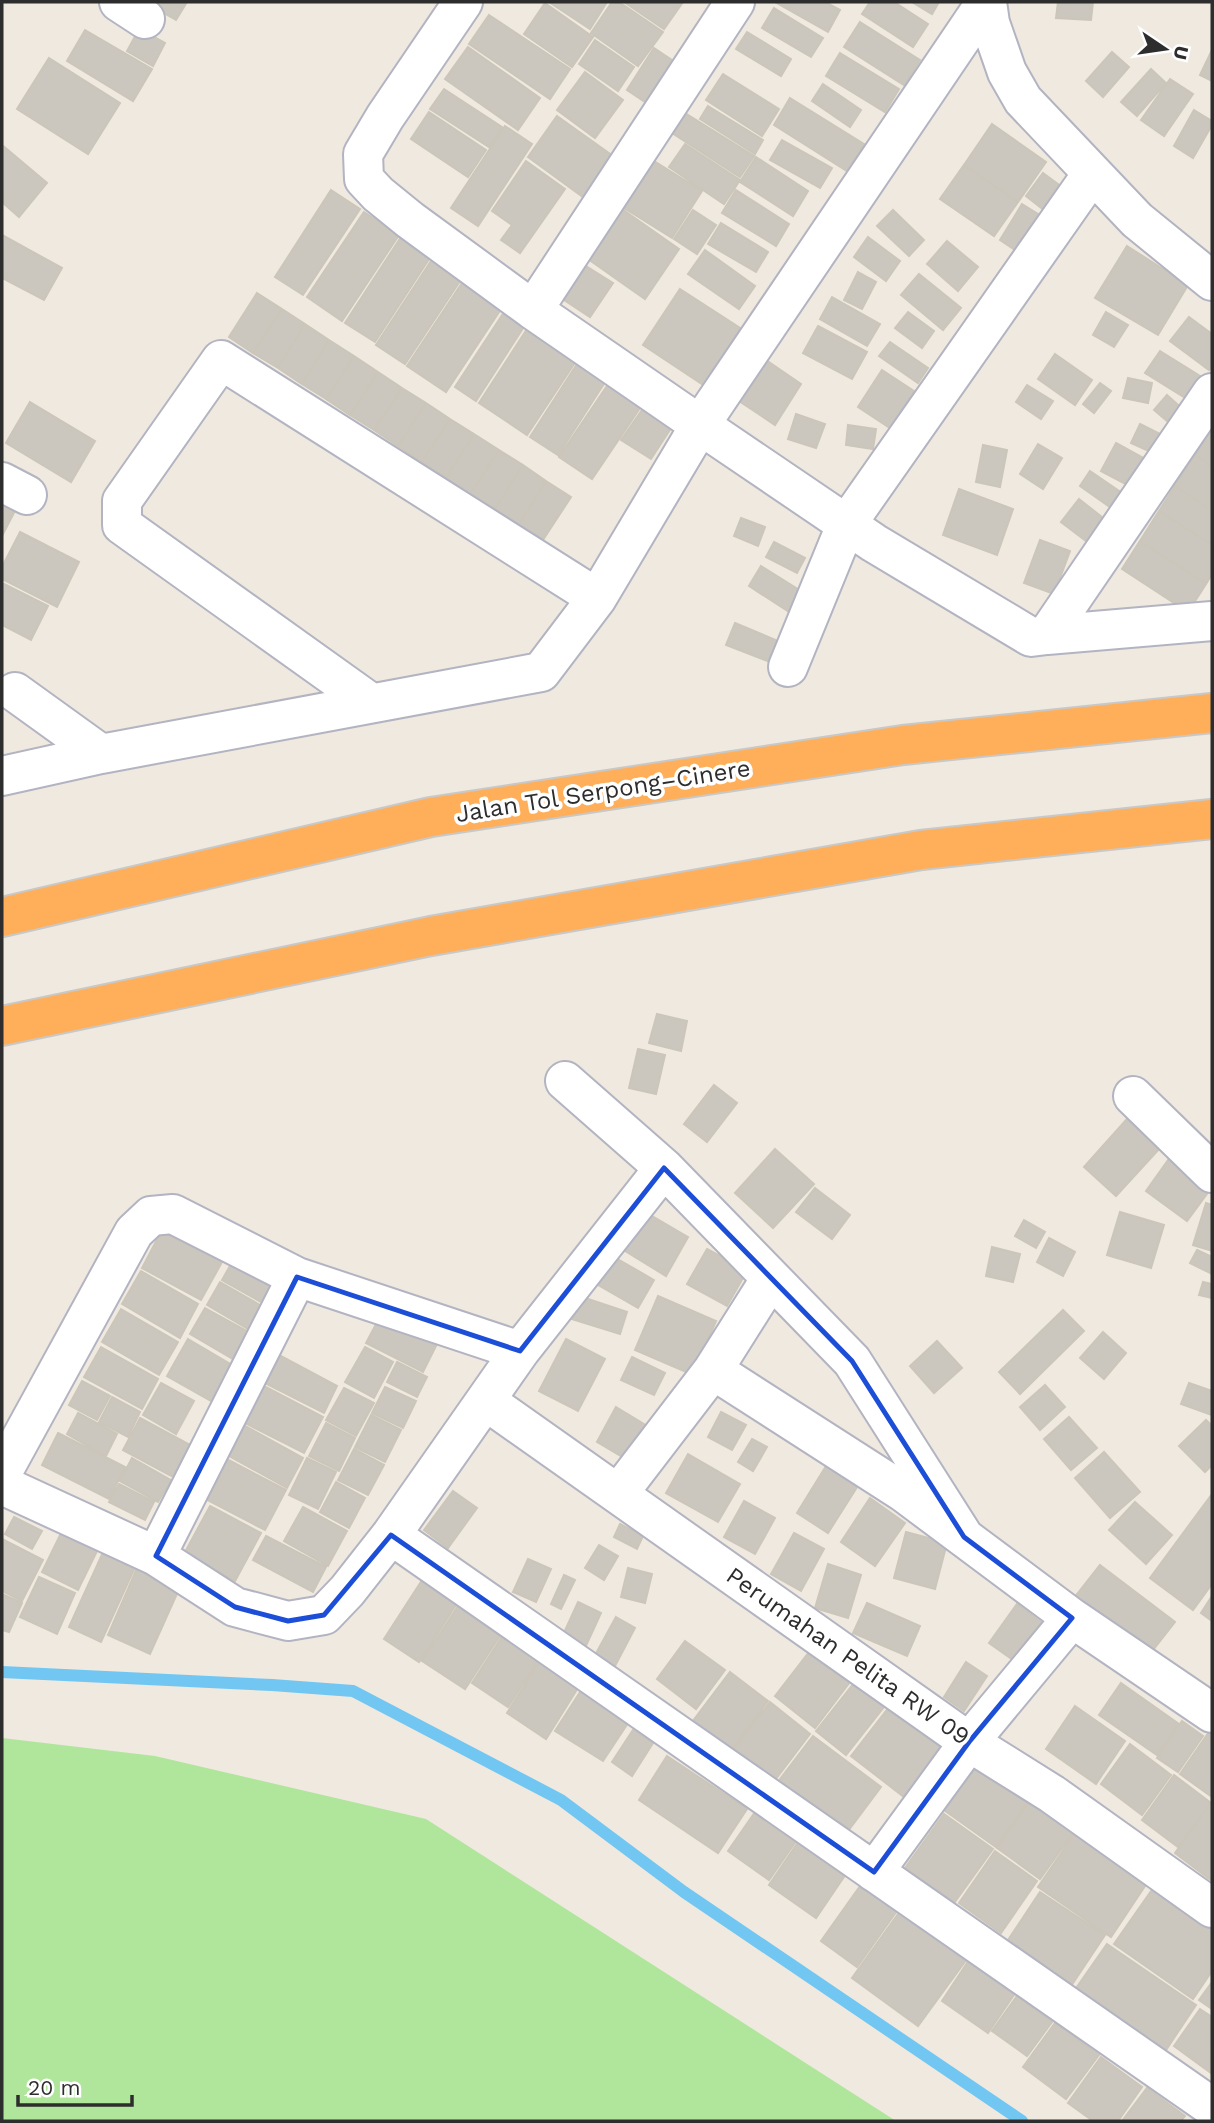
<svg xmlns="http://www.w3.org/2000/svg" width="1214" height="2123" viewBox="0 0 1214 2123" font-family="'Work Sans',sans-serif">
<rect width="100%" height="100%" fill="#efe9e0"/>
<!-- green -->
<path fill="#afe69b" d="M2,1738L155,1756L426,1819L896,2121H2Z"/>
<g fill="none" stroke-linecap="round" stroke-linejoin="round">
<!-- stream -->
<path stroke="#71c6f2" stroke-width="12" d="M2,1672L272,1685L353,1691L561,1800L684,1892L1022,2121"/>
</g>
<!-- building -->
<path fill="#cbc7be" stroke="#cbc6b9" stroke-width="2" d="M145,2H187L176,20Z
M549,2H607L590,29Z
M612,2H619L663,32L638,66L591,33Z
M624,2H683L664,29Z
M775,2H825L840,10L828,32Z
M870,2H894L928,24L913,47L862,14Z
M912,2H939L932,14Z
M1058,2H1093L1091,20L1056,18Z
M545,3L593,37L572,67L524,34Z
M774,8L823,38L811,57L762,28Z
M489,15L570,69L550,99L469,44Z
M860,22L920,60L904,85L844,47Z
M139,29L165,43L153,66L127,51Z
M85,30L152,69L133,101L67,61Z
M747,32L791,59L781,76L736,49Z
M595,40L634,67L618,91L579,64Z
M468,47L540,98L518,130L445,79Z
M654,48L675,62L648,104L627,90Z
M1212,50V81L1200,75Z
M1112,52L1129,67L1103,97L1086,81Z
M840,53L899,89L885,112L826,76Z
M49,58L120,103L88,154L17,109Z
M1151,69L1166,83L1137,116L1121,102Z
M585,72L623,100L595,138L557,110Z
M723,74L779,109L762,136L706,100Z
M1170,79L1193,94L1164,136L1141,120Z
M823,84L861,110L850,127L812,101Z
M444,89L502,127L489,147L430,109Z
M790,98L864,144L847,171L774,125Z
M708,106L763,140L755,154L700,119Z
M1194,110L1212,121V125L1193,158L1174,146Z
M429,112L486,150L468,177L411,139Z
M685,113L754,156L740,177L672,133Z
M557,116L613,156L583,197L528,157Z
M992,124L1046,162L1018,202L964,165Z
M505,126L532,144L478,226L451,208Z
M782,140L832,168L820,188L770,160Z
M685,144L740,180L724,204L669,167Z
M2,145L47,183L19,217L2,202Z
M756,157L808,191L793,216L740,182Z
M526,161L565,189L520,253L501,240L512,225L492,211Z
M654,161L702,191L672,238L624,208Z
M964,165L1018,202L994,236L940,199Z
M1043,173L1066,190L1049,214L1026,196Z
M331,190L360,209L303,295L275,277Z
M736,190L789,224L776,246L722,213Z
M1022,204L1043,217L1021,254L1000,240Z
M622,209L679,249L645,299L588,259Z
M693,210L716,225L697,254L674,239Z
M893,210L924,240L909,256L877,226Z
M364,212L399,235L342,321L307,297Z
M721,223L768,252L756,272L708,244Z
M2,235L62,268L44,300L2,278Z
M401,237L431,256L375,342L345,323Z
M868,237L900,261L886,281L854,257Z
M947,241L978,267L958,291L927,264Z
M1127,246L1188,285L1158,335L1095,298Z
M705,250L755,286L739,309L688,274Z
M433,258L462,278L405,364L376,345Z
M586,266L613,283L590,317L564,300Z
M858,272L876,282L862,309L844,300Z
M919,274L961,308L943,330L901,295Z
M464,280L503,306L446,392L407,366Z
M680,289L751,335L714,392L643,345Z
M257,293L282,309L253,353L229,337Z
M832,297L880,324L867,346L820,319Z
M282,309L305,324L278,368L253,353Z
M506,309L527,322L476,401L455,387Z
M908,312L934,331L922,348L895,328Z
M1106,312L1128,325L1114,347L1093,335Z
M1189,317L1212,334V366L1209,370L1170,341Z
M305,324L329,340L302,384L278,368Z
M529,326L578,358L527,435L479,403Z
M818,326L867,352L852,379L803,353Z
M329,340L354,356L326,399L302,384Z
M890,342L928,368L918,383L879,356Z
M1160,351L1205,379L1192,402L1145,373Z
M1055,354L1092,380L1075,405L1038,379Z
M354,356L378,372L350,415L326,399Z
M766,360L801,384L775,425L739,401Z
M579,361L607,379L558,455L530,437Z
M882,370L914,391L890,428L858,407Z
M378,372L402,388L374,430L350,415Z
M1128,378L1152,383L1148,403L1123,398Z
M609,383L642,405L592,479L559,457Z
M1100,383L1111,391L1094,413L1083,404Z
M1027,385L1053,401L1041,419L1016,402Z
M402,388L426,403L398,446L374,430Z
M1167,395L1186,412L1173,426L1154,410Z
M30,402L95,441L71,482L6,443Z
M426,403L450,419L422,462L398,446Z
M644,407L673,425L651,459L621,440Z
M796,414L825,424L816,448L788,439Z
M450,419L474,434L446,478L422,462Z
M1140,424L1162,435L1153,453L1131,443Z
M848,425L876,429L873,449L846,445Z
M1212,428V466L1195,455Z
M474,434L499,450L470,494L446,478Z
M1116,443L1145,459L1131,487L1101,471Z
M1038,444L1062,458L1043,489L1020,474Z
M983,445L1007,450L1000,487L976,482Z
M499,450L523,465L495,509L470,494Z
M1195,455L1212,466V511L1175,486Z
M523,465L546,481L519,525L495,509Z
M1090,471L1125,495L1114,510L1080,486Z
M546,481L571,497L543,540L519,525Z
M1175,486L1212,511V545L1159,511Z
M959,489L1013,509L997,555L943,535Z
M2,492L20,501L2,536Z
M1079,499L1112,525L1094,547L1061,522Z
M1159,511L1212,545V574L1206,584L1140,541Z
M741,518L765,527L758,546L734,536Z
M20,532L79,562L57,607L2,579V567Z
M1040,540L1070,551L1054,594L1024,583Z
M1140,541L1206,584L1188,612L1122,569Z
M774,542L805,558L797,573L766,557Z
M761,566L809,596L797,617L749,586Z
M4,584L48,606L31,640L2,625V589Z
M735,623L778,641L770,662L726,645Z
M657,1014L687,1021L681,1051L649,1043Z
M638,1049L665,1055L656,1094L629,1088Z
M714,1085L737,1103L707,1142L684,1124Z
M1127,1119L1160,1148L1116,1196L1084,1167Z
M775,1149L814,1184L773,1228L735,1193Z
M1171,1156L1212,1187L1187,1221L1146,1191Z
M815,1188L850,1215L832,1239L796,1212Z
M1206,1203L1212,1205V1251L1193,1245Z
M1120,1212L1164,1225L1151,1268L1107,1255Z
M647,1213L688,1237L666,1276L625,1251Z
M1024,1220L1045,1232L1036,1248L1015,1236Z
M162,1230L222,1262L201,1300L142,1268Z
M1049,1238L1075,1252L1063,1276L1037,1262Z
M992,1247L1020,1254L1013,1282L986,1276Z
M707,1249L747,1271L727,1306L687,1284Z
M1197,1250L1212,1257V1274L1190,1263Z
M235,1257L281,1283L268,1306L222,1280Z
M614,1257L654,1280L638,1308L598,1285Z
M141,1271L198,1304L180,1338L122,1304Z
M220,1282L267,1309L253,1332L207,1305Z
M1203,1282L1212,1284V1298L1199,1295Z
M579,1296L627,1312L620,1334L572,1319Z
M658,1296L716,1321L693,1375L635,1350Z
M205,1308L252,1334L236,1361L190,1334Z
M121,1309L178,1342L159,1375L102,1342Z
M384,1309L440,1338L423,1372L366,1343Z
M1063,1310L1084,1331L1020,1394L999,1372Z
M1103,1332L1126,1353L1104,1379L1080,1358Z
M188,1339L239,1369L218,1405L167,1376Z
M566,1339L605,1359L578,1411L539,1391Z
M937,1341L962,1368L934,1393L910,1366Z
M101,1347L158,1379L142,1409L84,1377Z
M365,1347L393,1362L374,1398L345,1382Z
M277,1354L337,1386L324,1413L263,1382Z
M632,1357L665,1373L654,1395L621,1380Z
M397,1362L427,1377L417,1397L387,1382Z
M82,1381L110,1396L97,1420L69,1405Z
M161,1383L194,1401L176,1434L143,1415Z
M1189,1383L1212,1391V1415L1181,1404Z
M260,1384L323,1417L304,1453L241,1421Z
M1045,1385L1065,1407L1040,1430L1020,1407Z
M385,1387L416,1401L403,1428L372,1413Z
M344,1388L374,1403L356,1436L326,1420Z
M112,1397L140,1412L128,1437L99,1422Z
M616,1407L649,1427L629,1461L597,1442Z
M721,1412L746,1425L732,1450L708,1437Z
M78,1413L117,1434L106,1456L67,1434Z
M371,1415L401,1430L385,1462L355,1447Z
M1069,1417L1097,1448L1071,1470L1044,1439Z
M140,1418L190,1445L173,1477L123,1450Z
M1206,1420L1212,1426V1465L1205,1472L1179,1446Z
M238,1422L303,1458L287,1488L222,1452Z
M326,1423L355,1438L339,1471L309,1456Z
M58,1433L125,1467L109,1499L42,1465Z
M752,1439L767,1447L753,1471L738,1462Z
M354,1449L384,1465L368,1495L338,1480Z
M1104,1452L1140,1492L1110,1518L1075,1478Z
M688,1454L740,1484L718,1522L666,1493Z
M219,1455L286,1490L265,1530L198,1495Z
M132,1458L171,1480L158,1502L120,1481Z
M307,1458L336,1472L318,1509L289,1495Z
M828,1463L859,1484L828,1533L797,1513Z
M336,1482L365,1498L349,1528L320,1512Z
M119,1484L154,1502L145,1520L109,1502Z
M453,1491L477,1508L448,1548L424,1530Z
M1212,1494V1584L1193,1610L1150,1578Z
M870,1498L905,1523L875,1566L841,1542Z
M744,1501L775,1518L755,1554L724,1537Z
M1135,1502L1172,1535L1146,1564L1109,1530Z
M210,1506L261,1533L235,1581L185,1552Z
M303,1507L347,1531L328,1566L284,1541Z
M14,1517L42,1531L32,1549L5,1534Z
M620,1524L643,1536L637,1549L614,1537Z
M64,1527L100,1545L78,1590L42,1572Z
M906,1532L947,1543L935,1589L894,1578Z
M794,1533L824,1549L801,1591L771,1574Z
M266,1536L326,1567L313,1592L253,1560Z
M2,1539L43,1560L22,1601L2,1591Z
M599,1545L618,1556L604,1580L585,1568Z
M104,1550L136,1565L101,1642L69,1627Z
M528,1559L551,1569L536,1602L513,1592Z
M828,1564L861,1575L848,1618L815,1608Z
M1100,1565L1175,1622L1149,1655L1074,1598Z
M137,1568L180,1587L150,1654L108,1635Z
M628,1568L652,1574L645,1603L621,1597Z
M428,1571L463,1594L419,1662L384,1639Z
M564,1575L575,1580L561,1609L551,1604Z
M39,1577L75,1593L57,1634L20,1617Z
M2,1594L22,1603L9,1632L2,1630Z
M1212,1596V1621L1201,1613Z
M464,1597L507,1625L465,1689L422,1661Z
M578,1602L601,1613L585,1648L562,1637Z
M867,1603L920,1626L907,1656L853,1633Z
M1017,1604L1043,1624L1016,1662L989,1643Z
M616,1617L635,1628L614,1668L594,1657Z
M507,1629L543,1653L508,1707L472,1683Z
M685,1641L725,1670L696,1709L657,1679Z
M813,1647L853,1678L815,1728L775,1696Z
M542,1658L581,1683L546,1739L507,1713Z
M966,1662L987,1676L964,1711L944,1697Z
M730,1672L768,1701L727,1755L689,1726Z
M858,1678L888,1702L846,1755L816,1731Z
M1121,1683L1179,1724L1157,1755L1099,1715Z
M584,1686L632,1717L603,1761L555,1731Z
M770,1702L810,1734L769,1788L728,1756Z
M893,1702L946,1743L904,1797L851,1756Z
M1075,1706L1125,1741L1096,1784L1046,1749Z
M1182,1721L1203,1736L1178,1772L1157,1758Z
M633,1730L653,1743L632,1776L612,1762Z
M1209,1732L1212,1734V1797L1180,1774Z
M813,1736L881,1787L842,1839L774,1787Z
M1130,1744L1171,1775L1142,1815L1101,1784Z
M667,1756L747,1809L718,1853L639,1800Z
M979,1761L1030,1798L996,1847L944,1810Z
M1174,1775L1211,1803L1178,1847L1142,1820Z
M1033,1797L1077,1827L1040,1879L997,1848Z
M1210,1804L1212,1806V1881L1175,1853Z
M760,1805L801,1834L769,1880L728,1851Z
M944,1814L993,1849L954,1903L905,1868Z
M1077,1830L1149,1880L1111,1937L1038,1887Z
M803,1835L850,1868L816,1918L769,1885Z
M995,1851L1037,1881L1001,1933L959,1903Z
M863,1882L899,1908L857,1967L821,1941Z
M1154,1887L1212,1927V1971L1193,1999L1114,1944Z
M1040,1892L1105,1935L1071,1986L1006,1943Z
M906,1903L972,1952L918,2026L852,1978Z
M1107,1944L1196,2005L1162,2056L1072,1994Z
M973,1954L1020,1986L988,2033L942,2001Z
M1212,1982V2009L1199,2000Z
M1017,1996L1052,2022L1027,2056L992,2031Z
M1200,2009L1212,2017L1211,2073L1174,2046Z
M1055,2023L1099,2055L1066,2099L1023,2067Z
M1101,2057L1142,2087L1118,2121H1093L1068,2103Z
M1147,2088L1185,2116L1181,2121H1122Z"/>
<g fill="none" stroke-linecap="round" stroke-linejoin="round">
<!-- minor casing -->
<g stroke="#b3b4c1" stroke-width="42">
<path id="minor" d="M119,2L145,19
M463,2L385,117L363,154L364,179L378,194L410,220L533,310L700,425L874,543L1031,637L1047,635L1212,393
M987,2L990,23L1007,72L1023,100L1137,220L1212,281
M533,310L735,2
M2,482L27,495
M1047,635L1212,621
M788,667L846,525L1092,174
M15,692L101,754
M371,703L122,525V501L221,360L597,598
M2,776L101,754L541,672L597,598L700,425L986,2
M565,1081L664,1168L852,1361L964,1537
M1133,1096L1212,1173
M713,1370L903,1492L1072,1618L1212,1713
M486,1401L969,1742L1052,1794L1212,1908
M2,1473L134,1232L151,1216L173,1214L297,1277L520,1351
M2,1485L156,1556L235,1607L288,1621L324,1615L347,1591L391,1535L520,1351L664,1168
M618,1494L713,1370L771,1278
M391,1535L1212,2107
M156,1556L297,1277
M874,1872L969,1742L1072,1618"/>
</g>
<!-- highway casing -->
<g stroke="#c8c8c8" stroke-width="42">
<path id="highway" d="M2,917L431,817L903,745L1212,713
M2,1026L431,936L921,850L1212,819"/>
</g>
<!-- minor -->
<use href="#minor" stroke="#fff" stroke-width="38"/>
<!-- highway -->
<use href="#highway" stroke="#ffaf5a" stroke-width="38"/>
</g>
<!-- marked area -->
<path fill="none" stroke="#1d4ed8" stroke-width="5" stroke-linejoin="round" d="M664,1168L852,1361L964,1537L1072,1618L969,1742L874,1872L391,1535L324,1615L288,1621L235,1607L156,1556L297,1277L520,1351Z"/>
<g text-anchor="middle" stroke-width="7" stroke-linejoin="round" paint-order="stroke">
<!-- street labels -->
<g font-size="24" fill="#2d2d2d" stroke="#fff">
<text transform="translate(603 791) rotate(-9)" y="8">Jalan Tol Serpong–Cinere</text>
<text transform="translate(848 1656) rotate(35)" y="8">Perumahan Pelita RW 09</text>
</g>
</g>
<!-- border -->
<rect width="1214" height="2123" fill="none" stroke="#2d2d2d" stroke-width="7"/>
<!-- north arrow -->
<g transform="translate(1165 49) rotate(103)" stroke="#ffffff" stroke-width="5" paint-order="stroke">
<path d="M0-5L12 26L0 18L-12 26Z" fill="#2d2d2d"/>
<text y="-10" font-size="19" font-weight="bold" text-anchor="middle" fill="#2d2d2d">U</text>
</g>
<!-- scale -->
<path d="M18 2095v10h114v-10" fill="none" stroke="#2d2d2d" stroke-width="3.5"/>
<text x="28" y="2095" font-size="21" fill="#2d2d2d" stroke="#ffffff" stroke-width="5" paint-order="stroke">20 m</text>
</svg>
